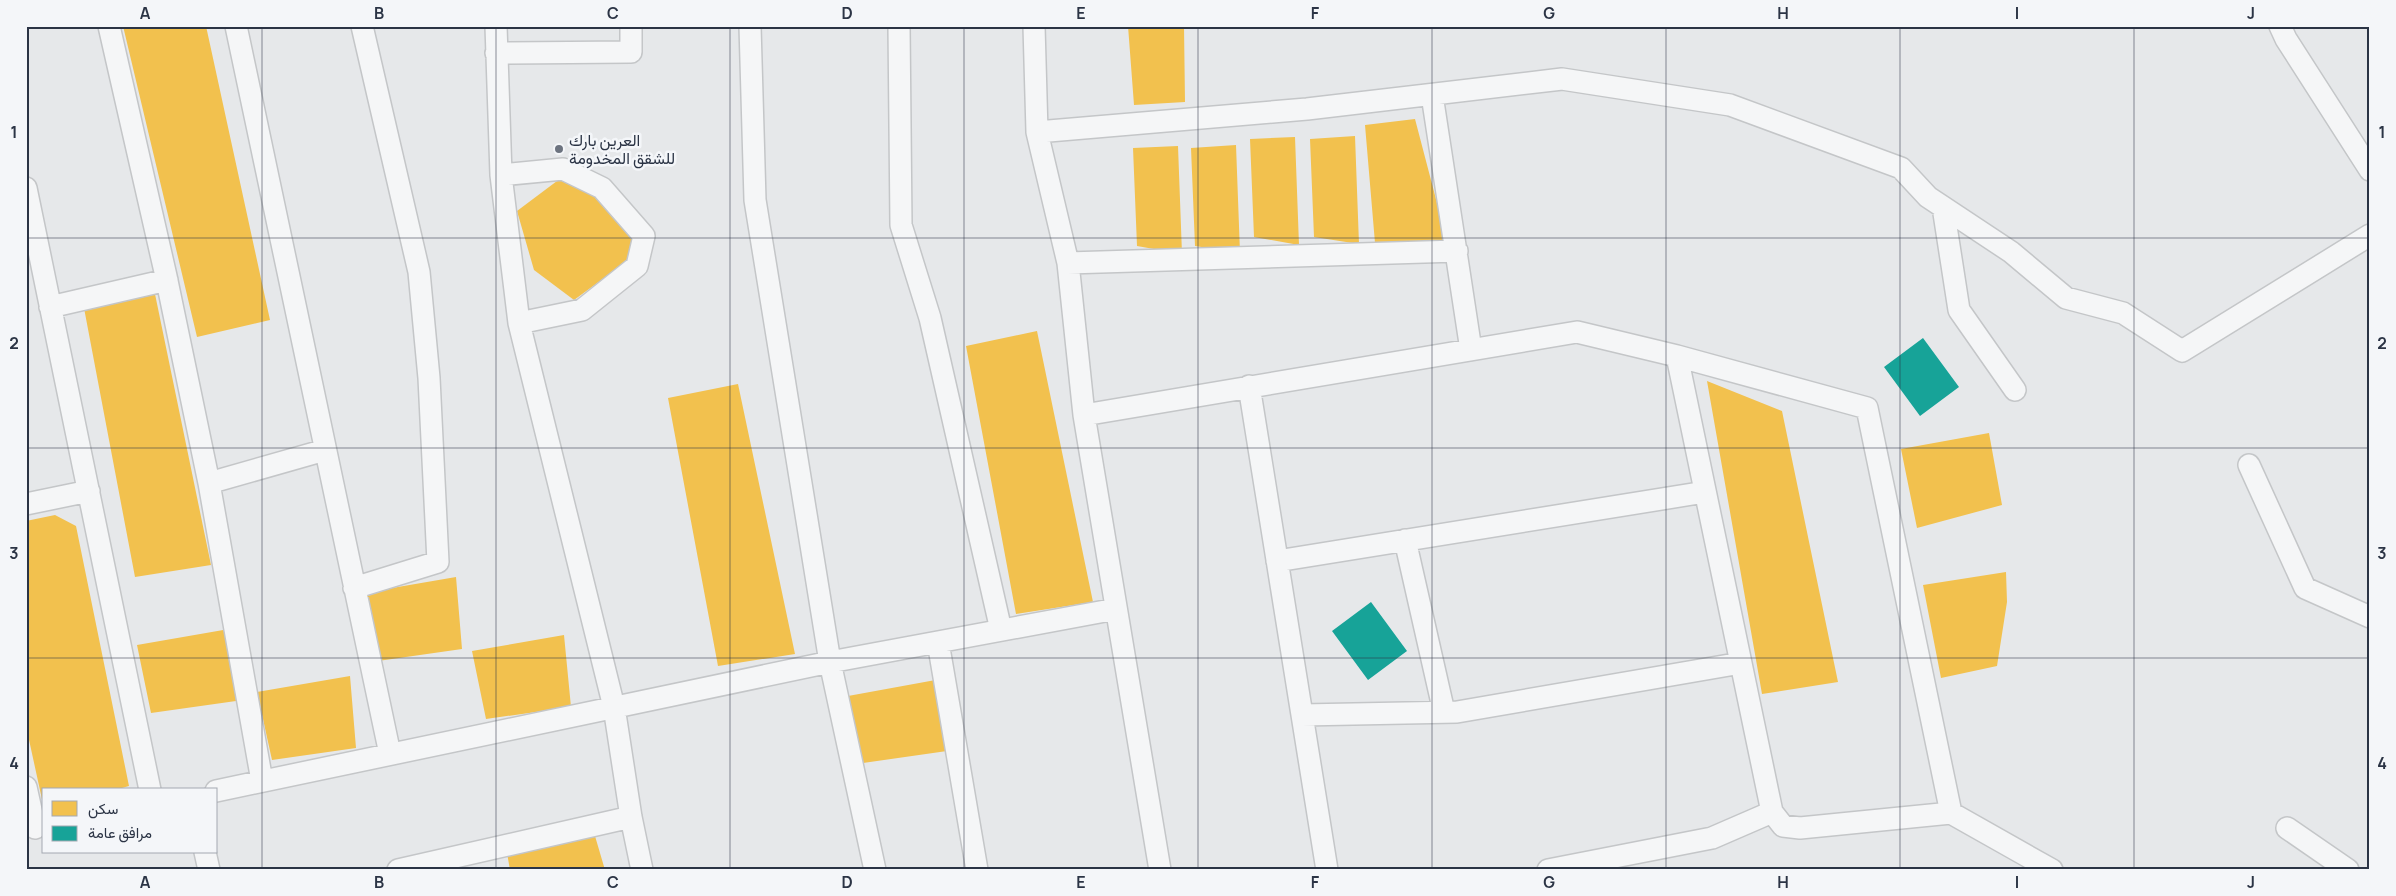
<svg xmlns="http://www.w3.org/2000/svg" width="2396" height="896" viewBox="0 0 2396 896" font-family="Manrope,Vazirmatn,sans-serif">
<rect width="100%" height="100%" fill="#e6e8ea"/>
<!-- homes -->
<path fill="#f2c14e" d="M123,26H206L270,320L197,337Z
M1128,26H1184L1185,102L1134,105Z
M1415,119L1448,245L1375,243L1365,125Z
M1355,136L1359,244L1314,237L1310,139Z
M1295,137L1299,245L1254,237L1250,139Z
M1236,145L1240,253L1195,246L1191,148Z
M1178,146L1182,254L1137,246L1133,148Z
M561,178L597,193L633,240L630,259L574,300L534,270L517,211Z
M155,294L211,565L135,577L84,308Z
M1037,331L1093,602L1016,614L966,346Z
M1707,381L1782,411L1838,682L1762,694Z
M738,384L795,654L718,666L668,398Z
M1989,433L2002,505L1917,528L1901,449Z
M55,515L76,526L129,786L115,790H44L43,804L26,726V521Z
M2006,572L2007,602L1997,666L1941,678L1923,585Z
M456,577L462,649L378,661L363,593Z
M229,629L236,701L151,713L137,645Z
M564,635L571,707L486,719L472,651Z
M350,676L356,748L272,760L257,692Z
M941,679L947,751L863,763L848,696Z
M595,836L605,870H510L507,853Z"/>
<!-- public -->
<path fill="#17a398" d="M1923,338L1959,387L1920,416L1884,367Z
M1371,602L1407,651L1368,680L1332,631Z"/>
<g fill="none" stroke-linecap="round" stroke-linejoin="round">
<!-- minor casing -->
<g stroke="#c4c6c8" stroke-width="24">
<path id="minor" d="M109,26L166,276L209,483L262,781
M236,26L390,754
M496,26L501,175L519,323L614,707L631,817L642,870
M750,26L755,200L830,662L875,870
M899,26L901,225L930,318L1001,630
M1034,26L1037,132L1068,263L1084,415L1160,870
M2280,26L2286,39L2370,170
M496,53L631,52V26
M1432,95L1471,350
M1037,132L1307,109L1562,79L1730,105L1901,168L1928,197L2011,252L2066,298L2123,313L2182,351L2370,235
M501,175L563,169L602,188L644,236L637,266L582,310L519,323
M26,188L150,790
M1943,207L1959,310L2015,390
M1068,263L1457,251
M50,307L167,280
M1677,356L1772,812L1783,826L1800,828L1951,813
M1249,386L1327,870
M1084,415L1577,332L1677,356L1867,408L1951,813L2052,870
M2249,465L2305,588L2370,617
M209,483L325,450
M26,504L89,491
M1405,540L1444,712
M1277,561L1705,492
M354,588L438,562L429,378L419,272L362,26
M938,642L977,870
M1302,715L1457,712L1741,663
M26,787L35,828
M216,791L830,662L1116,609
M2287,828L2348,870
M205,852L209,870
M398,870L631,817
M1548,870L1712,838L1772,812"/>
</g>
<!-- minor -->
<use href="#minor" stroke="#f5f6f7" stroke-width="21"/>
</g>
<!-- grid -->
<path fill="none" stroke="#2b3445" stroke-width="1" stroke-opacity="0.55" d="M262,26V870M496,26V870M730,26V870M964,26V870M1198,26V870M1432,26V870M1666,26V870M1900,26V870M2134,26V870M26,238H2370M26,448H2370M26,658H2370"/>
<!-- markers -->
<circle fill="#6c737f" stroke="#f4f6f9" stroke-width="2" cx="559" cy="149" r="5"/>
<g text-anchor="middle" stroke-width="5" stroke-linejoin="round" paint-order="stroke">
<!-- poi labels -->
<g font-size="16" fill="#2b3445" stroke="#f4f6f9" text-anchor="start">
<text x="569" y="146">العرين بارك<tspan x="569" dy="18">للشقق المخدومة</tspan></text>
</g>
</g>
<!-- border -->
<rect width="2396" height="896" fill="none" stroke="#f4f6f9" stroke-width="55"/>
<!-- legend -->
<rect x="42" y="788" width="175" height="65" fill="#f4f6f9" stroke="#a4a8b1"/>
<rect x="52" y="801" width="25" height="15" fill="#f2c14e" stroke="#a4a8b1"/>
<text x="88" y="814" font-size="15" fill="#2b3445">سكن</text>
<rect x="52" y="826" width="25" height="15" fill="#17a398" stroke="#a4a8b1"/>
<text x="88" y="838" font-size="15" fill="#2b3445">مرافق عامة</text>
<rect x="28" y="28" width="2340" height="840" fill="none" stroke="#2b3445" stroke-width="2"/>
<g font-size="16" text-anchor="middle" font-weight="bold" fill="#2b3445">
<text x="145" y="19">A</text>
<text x="379" y="19">B</text>
<text x="613" y="19">C</text>
<text x="847" y="19">D</text>
<text x="1081" y="19">E</text>
<text x="1315" y="19">F</text>
<text x="1549" y="19">G</text>
<text x="1783" y="19">H</text>
<text x="2017" y="19">I</text>
<text x="2251" y="19">J</text>
<text x="14" y="138">1</text>
<text x="2382" y="138">1</text>
<text x="14" y="349">2</text>
<text x="2382" y="349">2</text>
<text x="14" y="559">3</text>
<text x="2382" y="559">3</text>
<text x="14" y="769">4</text>
<text x="2382" y="769">4</text>
<text x="145" y="888">A</text>
<text x="379" y="888">B</text>
<text x="613" y="888">C</text>
<text x="847" y="888">D</text>
<text x="1081" y="888">E</text>
<text x="1315" y="888">F</text>
<text x="1549" y="888">G</text>
<text x="1783" y="888">H</text>
<text x="2017" y="888">I</text>
<text x="2251" y="888">J</text>
</g>
</svg>
